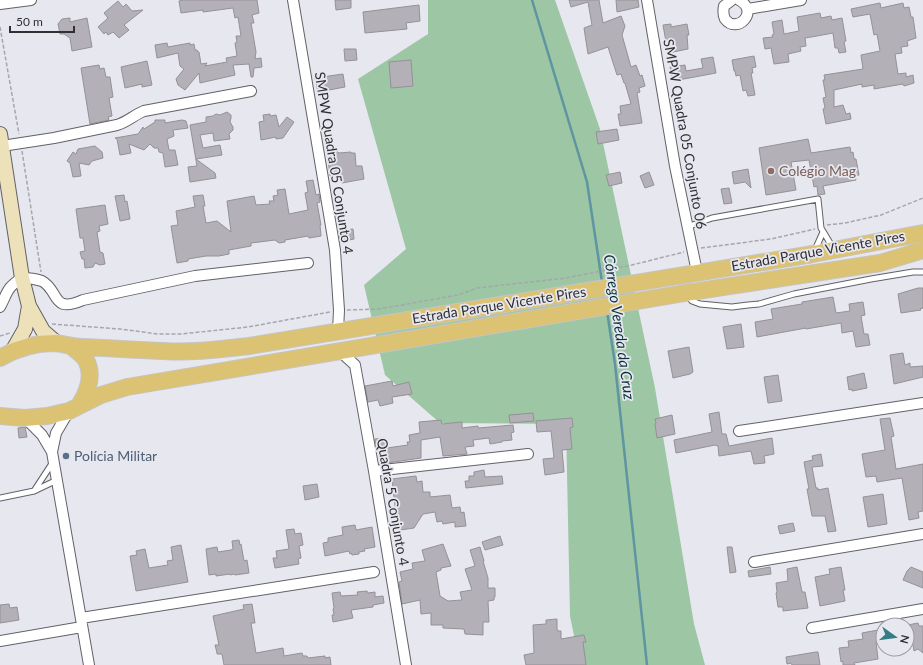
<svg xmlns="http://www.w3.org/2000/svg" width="923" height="665" viewBox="0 0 923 665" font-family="Lato,sans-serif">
<rect width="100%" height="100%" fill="#e7e7ef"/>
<!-- green -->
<path fill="#9cc6a4" d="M428,0H555L600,129L655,388L694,624L705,665H580L570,616L566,424L440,423L385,375L364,285L406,249L358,79L428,34Z"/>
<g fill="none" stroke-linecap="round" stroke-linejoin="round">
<!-- stream -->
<path stroke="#5e95a1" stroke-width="2.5" d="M532,0L587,182L602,282
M607,311L615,364L647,665"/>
</g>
<!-- building -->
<path fill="#b3b0b7" stroke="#949197" d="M183,0H257L259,13L252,15L254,23H251L256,52L255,59L261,58L262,67L254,68L253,77H251L249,64L233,65L235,75L200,83L199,73L185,90L178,85L176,79L184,69L180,66L178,53L157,58L155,45L167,43L168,47L190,43V45L194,44L195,50H197L198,52H199L201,64L207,63L205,66L227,62L226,58L237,56L235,43L237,42L236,36H241L238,17L235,18L233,8L203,12V10L181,13L179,1Z
M335,0H351V8L336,10Z
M569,0H599L603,23L621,16L625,26L622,35L631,67L636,65L640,76L642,75L645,86L639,88L640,92L637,93L642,123L620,126L618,114H621L620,106L631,104L625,83H624L621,74L617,75L608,47L588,54L584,28L592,25L588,2L571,7Z
M616,0H638L639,7L617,12Z
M118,1L123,7L126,4L132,11L143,10L124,25L129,30L119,38L113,32L108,35L106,32L104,34L98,27L108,18L104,13Z
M880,3L881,8L903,3L904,8L909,7L911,17H913L916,38L907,41L908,46L901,47L902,53L895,54L898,74L906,73V77L913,75L914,83L904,86L903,84L874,89V85L862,87V84L834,90V107L843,105L846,114L850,113L851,119L826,124L823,109L825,108L823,98L826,97L823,80H825L824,75L863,69L861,55L880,51L877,34L874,35L870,14L853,17L851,9Z
M419,5L420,21L406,23L407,29L365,33L363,12Z
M820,13L821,18L831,16L832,20L842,18L846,41L844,42L846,52L839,53L838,48H835L833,33L817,36L805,38L806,46L800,47L801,51L788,54L789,62L774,64L771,48L765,49L763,38L773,37L772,35L774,34L772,22L782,20L784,34L799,31L797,17Z
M70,18V22L87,18L92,47L72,51L70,38L64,34H60L58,24L62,19Z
M671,24V27L687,24L689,35H687L688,49L668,53L663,25Z
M344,49H356L357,60L345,61Z
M754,56L756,67L752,68L753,73H751L755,95L748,96L746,90L743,91L740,75L736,76L735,71H734L732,60Z
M713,57L716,73L673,81L670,67L685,65L686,71L703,68L701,59Z
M411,60L413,86L391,88L389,62Z
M147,61L152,85L142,87V84L125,88L121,67Z
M99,65L100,69L104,68L106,77H110L113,97L109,98L112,116L108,117L109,120L90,124L81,68Z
M343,74L345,87L318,92L315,78Z
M227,112L231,115V118L230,122L233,127V130L229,134L230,139L214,141L213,133L200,135L203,148L220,145L222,155L196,159L215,173L216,178L190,182L188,167L197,166L190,125L206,122V117L213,116L216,114L220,115Z
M270,114V116L276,115L279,127L287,117L294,122L283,138L276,139V137L261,140L259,122L264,121L263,115Z
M155,120H165V123L182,120L186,121L188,128L173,130L174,136L167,139L169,150H175L178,165L165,167L163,153L159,152L158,148H154L150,144L144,150L129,144L131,153L120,155L117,139L115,138L138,134L143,127L144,129L155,122Z
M617,129L619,140L598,144L596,132Z
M808,139L811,153L850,147L851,153L853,152L854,159H856L859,175L855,176L856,180L823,186L825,194L818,195L817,186L814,187L809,160L791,162L796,190L766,195L759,148Z
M95,146L102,152L103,158L92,161L89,165L79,163L81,176L73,177L70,163L67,161L73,152L76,154L78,149Z
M337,151L339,153L351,152V153H355L356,166H362L364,179L342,183L340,174L330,176L328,159L330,158L329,153Z
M748,169L751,188L745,182L734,184L732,172Z
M620,172L622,183L609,186L606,175Z
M649,172L654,185L645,188L640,176Z
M313,180L316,195L319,194L320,202L317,203L321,225H320L321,236L309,238L308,236L285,240V242L279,243L275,240L251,243V246L229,250V254L219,256H206L188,259V261L177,263L171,226L178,225L176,211L195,207L193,196L203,195L205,206H203L206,223L217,221L231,232L227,201L254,196L256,205L270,204L269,201H274L273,196L278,195L277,190L285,189L289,214L308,210L305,193L308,192L306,181Z
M729,188L732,203L724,204L721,189Z
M124,195L125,202L127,201L130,219L120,221L115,196Z
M105,205L108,224L99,226L100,231L97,232L100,252L103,253L105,264L100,265L95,263L93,267L85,268L84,259H82L80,252L85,251L83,238H80L76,209Z
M353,229L354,239L340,242L339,231Z
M918,288H923V308L920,309L921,310L901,313L898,294Z
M833,297L836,313L850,311L849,304L863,302L865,315L861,316L864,334H868L870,345L856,347L853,331L842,333L841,323L806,329V328L757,337L755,322L773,319L771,309L802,304V302Z
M741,324L744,347L727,349L723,327Z
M689,347L693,372L690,374L673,378L668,351Z
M903,353L905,365L910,363V367L923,366V377L894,384L890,355Z
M864,373L867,388L852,391V389L849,390L847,377Z
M778,375L782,401L768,403L764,377Z
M392,381L393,386L409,382L412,394L392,397L393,403L380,406L378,400L368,402L365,386Z
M719,412L722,434H726L729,446L772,438L774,454L764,456L765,463L754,464L751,451L719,456L718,446L715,445L676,453L674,440L712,432L709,414Z
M533,413L534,421L510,423L509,415Z
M672,415L675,434L657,438L655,424L656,423L655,419Z
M572,418L573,427L570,428L572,449L562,450L564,472L545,475L543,459L554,458L551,431L537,432L536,421Z
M890,418L894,436L891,437L896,469L923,464V511L918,512L919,518L909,520L902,478L877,482L876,476L866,477L862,454L885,450L880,419Z
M441,420L442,424L462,422V428L478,426V428L513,425L514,432L511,433L512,440L502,441V442L490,444L489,438L473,440L474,446L465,447L467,454L443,456L440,437L421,440V458L387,463L385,450L377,451L375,439L385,438L387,448L408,445L407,442H410L409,435L420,433L419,422Z
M18,428L25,427L27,437L19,438Z
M821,454L823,466L812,467L816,488H818V490L828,488L836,531L828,532L825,516H812L807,489H809L804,462L813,460L812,456Z
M484,470L485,477L502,476L503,484L466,488L465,481H469V476H474V472Z
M416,476L417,482L422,481L423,492H430V497L450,495L452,508L460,507L461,513L464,512L466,526L455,527V522L443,524L442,521L437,522L435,512L423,514L414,528L394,531L393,520H394L393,515H396L392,479Z
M317,484L319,497L305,500L303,486Z
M883,494L887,524L868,527L863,497Z
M793,523L795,531L780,534L778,526Z
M355,525L356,530L372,527L375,547L364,549L365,551L359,552V554L352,555L351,553L350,554L349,551L325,556L323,543L328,542V538L343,535L342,527Z
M294,529L295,534L301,533L303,545L299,546L301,558L298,559L299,564L275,568L273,558H277L276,551L289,549L286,530Z
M500,536L503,545L485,550L482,542Z
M239,540L240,545L241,544L244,561L247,560L249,573L235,575L234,574L230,575V574L216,576V574L209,575L206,549L217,547L218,552L231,550L233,549L232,541Z
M443,544L451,566L441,568V570L436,572L440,596L448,601L462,600L460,592L472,590L465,569L475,566L470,550L480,547L484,561H483L488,578V588H495V597L494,598V600L488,601L489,622H483V635L465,634L464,629L443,628V625H431V613L421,614L420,600L402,604L399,582L402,581L400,572L413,569L412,563L425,561L422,550Z
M181,545L188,582L136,591L130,556L137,555L136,551L145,549L149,568L168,565L167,561L173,560L171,547Z
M727,547H732L736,572L730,573Z
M770,567L771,574L749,577L748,571Z
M797,567L802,592H805L808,608L783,611V607H778L776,593L777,592L776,583L788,581L787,569Z
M841,567L845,590H843L845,601L820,606L815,577L830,574L829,569Z
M911,567L923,572V588L903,580L907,571Z
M367,591L368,593L375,592V597L383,596L384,603L373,605V607L351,610L353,618L333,622L332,615H334L333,609L334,608L332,593L340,592L341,596L358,595L357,592Z
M9,604L10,608L17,607L19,620L0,623V605Z
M252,604L255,623H251L256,653L283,648L284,656L302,653L303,656H307L308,658L325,656V658L330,657L331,665H224L222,654H217V653L215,645H219L213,616L244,609L243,605Z
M557,619V629L558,631H561V639L584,635L586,642H583L586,665H526L524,655L534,653L533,625L546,624V620Z
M918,623L919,626H923V653L918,649L914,651L913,645L907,646V633L909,632L908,625Z
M878,630L880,641L876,642L878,659L854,663L855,665H843V661L841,662L839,648L849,647L848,641L863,639L862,633Z
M816,652H818L820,665H792L791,663L787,664L786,657Z"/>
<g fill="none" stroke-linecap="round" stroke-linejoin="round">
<!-- lane casing -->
<g stroke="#616167" stroke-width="7">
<path id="lane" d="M687,227L712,218L818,199L821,228L833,248
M815,250L823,232
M687,295L692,301L700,304L732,307L748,305L759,304L794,294L871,279L913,272H923
M34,491L53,462
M0,498L34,491L57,480"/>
</g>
<!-- street casing -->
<g stroke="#616167" stroke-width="12">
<path id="street" d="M293,0L335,250L339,310L338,331
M647,0L675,166L697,272
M732,0L724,6C723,11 723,15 725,19C737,35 760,11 739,0
M0,4L31,0
M748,9L801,0
M2,146L54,138L117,125C127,122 134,115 144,111L251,91
M0,307C8,292 6,288 22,278C29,278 36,279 42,281C60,291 51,314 83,300L195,276L308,263
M338,351L344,355L355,365L374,471L406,665
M69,411L56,433L52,452L89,665
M25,418L42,435L52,452
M739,431L923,403
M374,471L528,454
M754,562L923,534
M81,618L374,572
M812,628L923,609
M0,641L82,627"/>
</g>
<!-- secondary casing -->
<g stroke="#616167" stroke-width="16">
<path id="secondary" d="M0,134L22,278L29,306L43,331L57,343
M13,350L25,329L29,306"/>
</g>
<!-- primary casing -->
<g stroke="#c5c5c6" stroke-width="18">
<path id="primary" d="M72,347C77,351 83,355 86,360C94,375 88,391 80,404
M0,358C17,348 35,343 55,343C64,344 73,347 82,347C109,348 136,350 164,351C192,353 221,349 249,346L813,254L923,233
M0,416L25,418L47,416L69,411L101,395L127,387L685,293L880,263L923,250"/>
</g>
<!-- path -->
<path stroke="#a6a6ac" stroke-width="1.5" stroke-dasharray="4 2" stroke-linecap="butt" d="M0,27L19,134
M22,151L41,272
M827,225L845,223L881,215L923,198
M701,248L771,239L815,229
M347,310L379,309L458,295L477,288L566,278L632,265L684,252
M52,324L120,329L158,334H181L248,327L330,312
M0,336L10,333"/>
<!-- lane -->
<use href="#lane" stroke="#fff" stroke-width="5"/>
<!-- street -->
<use href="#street" stroke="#fff" stroke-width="10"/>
<!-- secondary -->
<use href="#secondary" stroke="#ede1b9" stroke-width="14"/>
<!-- primary -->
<use href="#primary" stroke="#dcc273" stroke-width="16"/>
</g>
<!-- markers -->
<circle fill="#8d6e63" stroke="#e7e7ef" stroke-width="1.5" cx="771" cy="171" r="4"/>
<circle fill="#5c6f8a" stroke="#e7e7ef" stroke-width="1.5" cx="66" cy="456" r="4"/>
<g text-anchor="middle" stroke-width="3.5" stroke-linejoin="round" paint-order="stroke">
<!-- street labels -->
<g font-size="14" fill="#302f32" stroke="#e7e7ef">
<text transform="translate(685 134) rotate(80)" y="5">SMPW Quadra 05 Conjunto 06</text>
<text transform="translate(334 163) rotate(81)" y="5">SMPW Quadra 05 Conjunto 4</text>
<text transform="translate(818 251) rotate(-10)" y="5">Estrada Parque Vicente Pires</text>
<text transform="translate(499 305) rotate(-9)" y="5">Estrada Parque Vicente Pires</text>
<text transform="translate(393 502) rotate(80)" y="5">Quadra 5 Conjunto 4</text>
</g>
<!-- education labels -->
<g font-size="14" fill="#785e54" stroke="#e7e7ef" text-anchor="start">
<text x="779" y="176">Colégio Mag</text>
</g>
<!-- service labels -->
<g font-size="14" fill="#4e5e75" stroke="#e7e7ef" text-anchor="start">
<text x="74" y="461">Polícia Militar</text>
</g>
<!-- water labels -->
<g font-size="15" font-style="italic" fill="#083037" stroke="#e7e7ef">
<text transform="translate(619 327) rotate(82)" y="5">Córrego Vereda da Cruz</text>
</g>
</g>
<!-- north arrow -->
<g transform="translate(895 637) rotate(104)"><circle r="19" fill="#e7e7ef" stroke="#9e9da3"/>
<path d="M0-3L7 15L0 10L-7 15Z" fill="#357c85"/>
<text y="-6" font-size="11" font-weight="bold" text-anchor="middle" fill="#302f32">N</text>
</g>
<!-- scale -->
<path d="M10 26v6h64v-6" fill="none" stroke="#302f32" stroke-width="2"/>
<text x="16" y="26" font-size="12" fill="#302f32" stroke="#e7e7ef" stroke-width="3" paint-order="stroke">50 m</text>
</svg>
